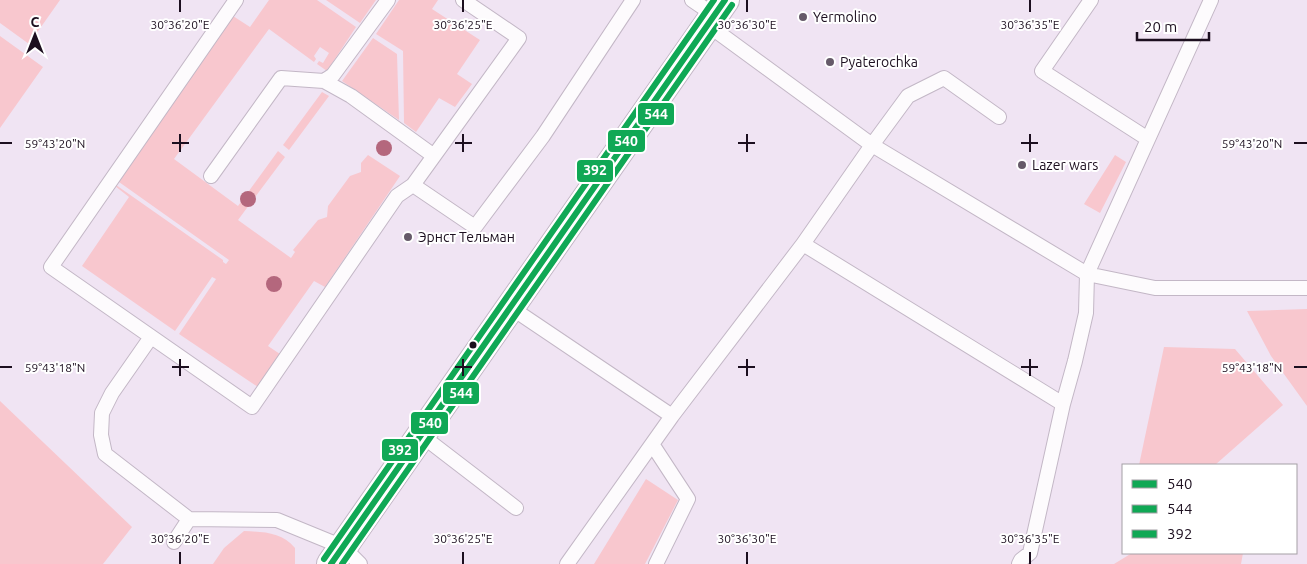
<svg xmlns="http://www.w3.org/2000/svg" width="1307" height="564" viewBox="0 0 1307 564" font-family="Ubuntu,sans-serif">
<rect width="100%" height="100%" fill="#f0e4f3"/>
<!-- green -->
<path fill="#f8c7ce" d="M0,0H60L29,44L0,23Z
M269,0H317L356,27L327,71L317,64L319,61L323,63L329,53L320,47L314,56L316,59L314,62L269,29L174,159L238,206L278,151L285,157L238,220L291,258L295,252L293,250L318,220L327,217L328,206L350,176L361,172V163L368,155L400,176L325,287L314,281L268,346L280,354L258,387L179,334L216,279L212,277L175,331L82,266L129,197L115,186L116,185L223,260V262L226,264L229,260L119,182L233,16L250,27Z
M326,0H376L360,23Z
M399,0H438L432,9L480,40L457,74L472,84L455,107L439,98L416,132L404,123L403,51L376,34Z
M0,36L43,67L0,128Z
M373,38L397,54L399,120L342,81Z
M322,92L329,96L289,150L283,145Z
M1115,155L1126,162L1100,213L1084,204Z
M1307,309V406L1271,356L1247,311Z
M1164,347L1235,349L1283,405L1215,465H1139Z
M0,401L132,527L103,564H0Z
M646,479L678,500L645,564H594Z
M244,531C264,532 282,532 295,548V564H213L224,548Z
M1132,553H1243L1241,564H1114Z"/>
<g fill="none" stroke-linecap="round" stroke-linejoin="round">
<!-- lane casing -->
<g stroke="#c3b7c6" stroke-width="16">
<path id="lane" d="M236,0L51,267L252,407L397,196L413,185L519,38L463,0
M692,0L714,15
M1091,0L1042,71L1148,139
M708,25L872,145L1087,274L1155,288H1307
M324,81L351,96L434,156
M211,176L281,78L324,81L333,75L388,0
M413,185L475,227L543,136L633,0
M803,244L1063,404L1075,361L1086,313L1087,274L1211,0
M510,307L672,416
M151,337L112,393L102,413L101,435L105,454L189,519L277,520L343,547L360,564
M421,435L516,508
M652,444L688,499L656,564
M174,542L189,519
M567,564L672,416L803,244L872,145L908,96L944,78L999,117
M1019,564L1021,560L1030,553L1063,404"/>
</g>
<!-- secondary casing -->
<g stroke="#c3b7c6" stroke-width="30">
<path id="secondary" d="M331,564L725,0"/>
</g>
<!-- lane -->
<use href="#lane" stroke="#fdfbfd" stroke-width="14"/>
<!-- secondary -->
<use href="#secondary" stroke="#fdfbfd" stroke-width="28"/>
<!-- bus-1 casing -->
<g stroke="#fff" stroke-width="10">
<path id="bus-1" d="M331,564L725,0"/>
</g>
<!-- bus-2 casing -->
<g stroke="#fff" stroke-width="10">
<path id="bus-2" d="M342,564L732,5"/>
</g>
<!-- bus-3 casing -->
<g stroke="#fff" stroke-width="10">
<path id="bus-3" d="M324,559L714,0"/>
</g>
<!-- bus-1 -->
<use href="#bus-1" stroke="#10a855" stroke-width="6"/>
<!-- bus-2 -->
<use href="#bus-2" stroke="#10a855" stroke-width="6"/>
<!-- bus-3 -->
<use href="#bus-3" stroke="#10a855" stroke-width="6"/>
</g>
<!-- trees -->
<g fill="#b4677d">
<circle cx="384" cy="148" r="8"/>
<circle cx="248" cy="199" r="8"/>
<circle cx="274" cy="284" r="8"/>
</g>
<!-- ticks -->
<path fill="none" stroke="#1c0f1f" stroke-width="2" d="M180,0V12M463,0V12M747,0V12M1030,0V12M180,134V152M463,134V152M747,134V152M1030,134V152M0,143H12M172,143H189M455,143H472M738,143H755M1021,143H1038M1294,143H1307M180,359V376M463,359V376M747,359V376M1030,359V376M0,367H12M172,367H189M455,367H472M738,367H755M1021,367H1038M1294,367H1307M180,552V564M463,552V564M747,552V564M1030,552V564"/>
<!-- markers -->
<g fill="#665a69" stroke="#fff" stroke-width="2">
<circle cx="803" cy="17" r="5"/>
<circle cx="830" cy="62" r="5"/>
<circle cx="1022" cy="165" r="5"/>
<circle cx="408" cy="237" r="5"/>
</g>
<circle fill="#1c0f1f" stroke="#fff" stroke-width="2" cx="473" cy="345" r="4.5"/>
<g text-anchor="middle" stroke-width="4" stroke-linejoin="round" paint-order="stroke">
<!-- poi labels -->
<g font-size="14" fill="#1c0f1f" stroke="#fff" text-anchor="start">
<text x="813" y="22">Yermolino</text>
<text x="840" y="67">Pyaterochka</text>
<text x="1032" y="170">Lazer wars</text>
<text x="418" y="242">Эрнст Тельман</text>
</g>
</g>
<g font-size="12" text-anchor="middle" fill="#1c0f1f" stroke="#fff" stroke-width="4" stroke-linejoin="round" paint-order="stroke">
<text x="180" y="29">30°36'20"E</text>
<text x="463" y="29">30°36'25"E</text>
<text x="747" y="29">30°36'30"E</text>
<text x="1030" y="29">30°36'35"E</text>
<text x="55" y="148">59°43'20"N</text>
<text x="1252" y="148">59°43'20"N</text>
<text x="55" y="372">59°43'18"N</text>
<text x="1252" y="372">59°43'18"N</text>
<text x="180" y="543">30°36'20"E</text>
<text x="463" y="543">30°36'25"E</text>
<text x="747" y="543">30°36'30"E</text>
<text x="1030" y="543">30°36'35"E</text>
</g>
<g stroke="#fff" stroke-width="2">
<rect x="637" y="102" width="38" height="24" rx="5" fill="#10a855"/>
<rect x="607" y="129" width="39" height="24" rx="5" fill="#10a855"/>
<rect x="576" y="159" width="38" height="24" rx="5" fill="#10a855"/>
<rect x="442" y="381" width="38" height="24" rx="5" fill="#10a855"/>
<rect x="410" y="411" width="39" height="24" rx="5" fill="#10a855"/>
<rect x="381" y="438" width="38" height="24" rx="5" fill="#10a855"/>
</g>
<g font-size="14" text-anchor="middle" font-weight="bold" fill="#fff">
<text x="656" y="119">544</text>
<text x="626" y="146">540</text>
<text x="595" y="175">392</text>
<text x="461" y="398">544</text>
<text x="430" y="428">540</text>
<text x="400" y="455">392</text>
</g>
<!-- legend -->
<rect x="1122" y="464" width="175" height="90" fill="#ffffff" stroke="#a49fa5"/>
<rect x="1132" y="480" width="25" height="8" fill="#10a855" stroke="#a49fa5"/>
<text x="1167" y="489" font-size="15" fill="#1c0f1f">540</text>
<rect x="1132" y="505" width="25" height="8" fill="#10a855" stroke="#a49fa5"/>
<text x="1167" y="514" font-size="15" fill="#1c0f1f">544</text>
<rect x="1132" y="530" width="25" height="8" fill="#10a855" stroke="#a49fa5"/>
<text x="1167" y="539" font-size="15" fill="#1c0f1f">392</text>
<!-- north arrow -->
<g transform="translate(35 35)" stroke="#ffffff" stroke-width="4" paint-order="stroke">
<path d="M0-4L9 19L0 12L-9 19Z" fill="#1c0f1f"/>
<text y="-8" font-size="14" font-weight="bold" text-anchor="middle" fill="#1c0f1f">С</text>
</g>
<!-- scale -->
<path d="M1137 32v8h72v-8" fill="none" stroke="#1c0f1f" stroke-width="2.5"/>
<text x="1144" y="32" font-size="15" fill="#1c0f1f" stroke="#ffffff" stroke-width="4" paint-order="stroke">20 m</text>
</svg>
